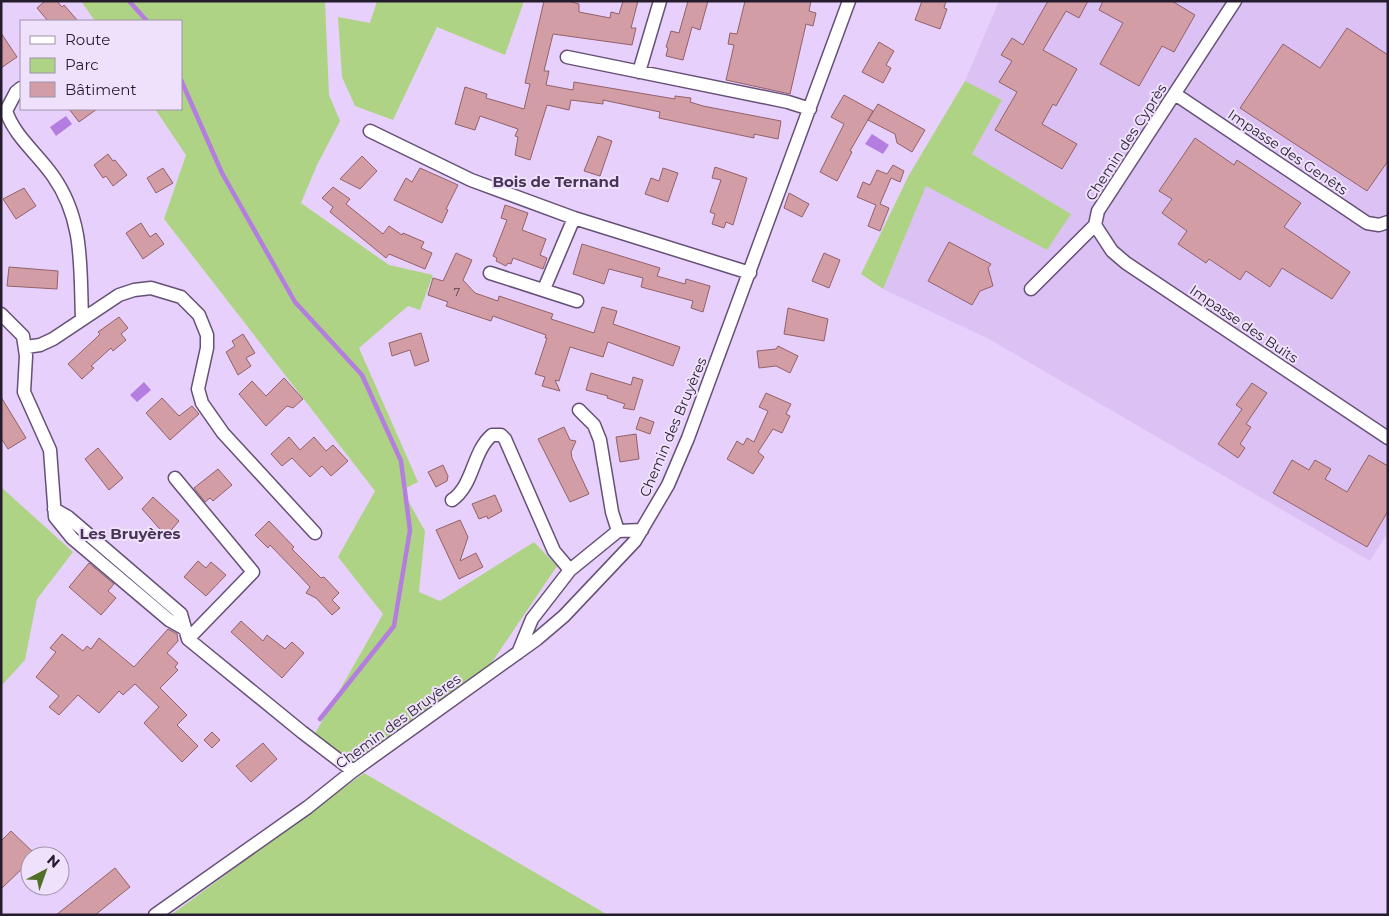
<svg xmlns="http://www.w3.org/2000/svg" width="1389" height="916" viewBox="0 0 1389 916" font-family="Montserrat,sans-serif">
<rect width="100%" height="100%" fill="#e7d0fc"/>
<!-- built -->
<path fill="#dcc2f4" d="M999,1H1388V532L1370,561L989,339L883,289L926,185L1047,250L1071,214L972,154L1001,100L965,81Z"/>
<!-- green -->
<path fill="#afd385" d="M81,1H325L329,95L340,121L317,165L301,203L389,265L433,275L420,310L408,306L359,348L418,482L402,490L425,531L419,592L440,601L534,542L557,566L486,671L353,762L313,737L383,614L338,557L375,491L164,219L186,155L155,109H181V21H95Z
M377,1H524L505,55L437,27L393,120L355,106L342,77L338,17L370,23Z
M965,81L1002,100L972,154L1071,214L1047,250L926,186L883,289L861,274L909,175Z
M1,487L73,552L37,599L25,660L1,686Z
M364,773L608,915H171Z"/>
<!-- water -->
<path fill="#b47de0" d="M66,116L72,124L56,136L50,127Z
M872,134L889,145L883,154L865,144Z
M144,382L151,390L137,402L130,395Z"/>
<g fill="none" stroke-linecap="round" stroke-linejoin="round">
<!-- stream -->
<path stroke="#b47de0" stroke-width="4.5" d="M129,1L147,21
M181,80L222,173L295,302L362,375L401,461L410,530L394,626L320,719"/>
</g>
<!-- building -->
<path fill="#d29da5" stroke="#92616a" d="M45,1H57L62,7L64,5L78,21H48L37,8Z
M544,1H568L579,4V12L610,18L611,12L619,14L623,1H638L631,28H636L632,45L553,34L544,71H549L546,85L573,90L574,82L675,99V96L691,98L690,102L703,106L781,121L778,139L754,134V138L659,118L660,112L603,100V104L571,100L569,110L547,105L530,160L515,155L518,137L515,136L518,129L480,116L475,130L455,124L465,87L487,94L486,98L524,109L530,84L525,83Z
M688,1H708L700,30L692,27L683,60L666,56L668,48L666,47L671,31L679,33Z
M745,1H811L809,11L816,13L813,26L806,24L790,94L726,80L734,45L728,44L730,33L737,34Z
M922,1H946L944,8L947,9L940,29L915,20Z
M1048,1H1088L1079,18L1066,11L1043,50L1077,69L1056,106L1053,104L1042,124L1077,144L1062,169L995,130L1017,92L999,82L1012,61L1001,55L1012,38L1023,45Z
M1103,1H1172L1195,15L1174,52L1162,46L1139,86L1100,64L1123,23L1099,10Z
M1347,28L1388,55V161L1367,191L1240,108L1283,44L1320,68Z
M1,33L17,57L1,68Z
M879,42L894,51L886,65L891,68L883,83L862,72Z
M844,95L873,111L850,151L852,152L837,181L820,172L844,124L831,117Z
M878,104L925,130L912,152L897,143L895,134L868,120Z
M69,109H97L79,122Z
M598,136L612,141L600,176L584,171Z
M1195,138L1234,165L1237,160L1301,203L1284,227L1350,272L1332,299L1282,268L1270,287L1246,271L1240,280L1209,259L1206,263L1178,244L1187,231L1162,213L1172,199L1159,191Z
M108,154L113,161L115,160L127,175L113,186L106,176L103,178L94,165Z
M362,156L377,171L360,189L340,179Z
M893,165L904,171L900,182L891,178L880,204L889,208L880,231L868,226L876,205L857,197L863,182L870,185L877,170L887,174Z
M715,167L747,178L733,225L726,222L724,228L712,224L715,214L710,212L721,180L712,178Z
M163,168L173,183L156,193L147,178Z
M420,168L458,185L446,209L448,210L442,223L394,200L406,178L412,182Z
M663,168L678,173L668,202L645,194L651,178L659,181Z
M333,187L350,199L346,204L383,234L389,226L402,235L403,233L424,242L421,248L432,253L425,269L389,254L386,258L330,212L333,207L322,198Z
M24,188L36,206L16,219L3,199Z
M789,193L809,204L802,217L784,208Z
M505,205L528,213L522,230L546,239L540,255L547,258L543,269L513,258L511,264L508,263L506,266L496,261L497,258L493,256L507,220L501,218Z
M141,223L150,237L156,233L164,244L143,259L126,233Z
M949,242L991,264L988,268L993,286L980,291L972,305L928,281Z
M582,244L660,268L657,276L685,284L686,279L710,286L703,312L691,308L693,301L641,287L643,278L609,269L604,284L573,274Z
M456,253L472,260L463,280L475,293L498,301L499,296L553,314L551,319L594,333L602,307L617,311L613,324L680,347L673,366L608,342L603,357L570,347L559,381L555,380L560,391L542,386L545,377L535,374L547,338H545L546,335L493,316L491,321L446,306L448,302L428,295L433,278L443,281Z
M824,253L840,260L829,288L812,281Z
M9,267L58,271L57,289L7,286Z
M788,308L828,319L824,341L784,334Z
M119,317L128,328L121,334L126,340L113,351L111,348L91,366L94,368L82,379L68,364L94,340L100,334L98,332Z
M421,333L429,361L415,366L410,350L392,356L389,343Z
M243,334L255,353L246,358L251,366L238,375L226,352L235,346L232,341Z
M778,346L798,356L790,373L776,366L759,368L757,351L776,349Z
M591,373L631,385L633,377L643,380L634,410L623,408L625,404L607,398L608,396L586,390Z
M284,378L303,399L293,408L287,406L266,426L239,394L252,381L266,396Z
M1252,383L1267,393L1246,424L1251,427L1240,444L1245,448L1238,458L1218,444L1242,409L1236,405Z
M766,393L791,404L786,414L790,416L782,433L773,429L758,452L764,457L753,474L727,459L737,441L743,445L747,438L754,442L768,411L759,407Z
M1,397L26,438L8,449L1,438Z
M162,398L179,416L192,406L199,414L170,440L146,413Z
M640,417L654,422L650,434L636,429Z
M564,427L570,440L576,441L571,452L572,458L589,494L570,502L538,439Z
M636,434L639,459L620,462L616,437Z
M289,437L300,450L314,437L326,451L333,445L348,461L331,476L322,466L310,477L292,458L282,466L271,454Z
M98,448L123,478L109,490L85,459Z
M1369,455L1388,466V511L1367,547L1273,493L1292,460L1309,470L1315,460L1331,469L1325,479L1347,492Z
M443,465L448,476L447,481L436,487L428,472Z
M218,469L232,485L213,501L210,498L205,502L194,488Z
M495,495L502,511L488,519L487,516L479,519L472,504Z
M153,497L179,521L166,536L142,509Z
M460,520L468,537L460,561L476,553L483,567L459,579L436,530Z
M269,521L294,547L292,549L321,578L324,577L339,593L332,600L340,608L332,615L316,598L306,593L310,587L297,573L270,545L268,548L255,535Z
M198,561L206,568L211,562L226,575L206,596L184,577Z
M89,563L114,584L108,591L116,598L101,615L69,587Z
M241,621L263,641L267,635L285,649L292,642L304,653L282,678L231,632Z
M168,629L177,634L178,641L167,653L178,663L175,667L178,670L160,688L187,715L177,725L198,746L182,762L144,723L159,707L135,684L123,695L119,691L99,713L78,695L59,715L49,707L59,696L36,677L56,652L50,648L62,634L83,651L87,646L91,649L99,638L134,667Z
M212,732L220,740L212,748L204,740Z
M263,743L277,759L251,782L236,766Z
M11,831L36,855L30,856V861L1,889V841Z
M115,868L130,887L95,915H56Z"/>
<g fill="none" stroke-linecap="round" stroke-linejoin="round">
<!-- minor casing -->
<g stroke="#655076" stroke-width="15">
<path id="minor" d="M567,57L788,102L810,109
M639,72L660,1
M21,88L16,92L6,111C15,137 37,153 53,176C84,220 80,266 82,319
M1175,94L1367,223L1379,225L1388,222
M370,131L471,180L574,218L750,273
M1095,225L1112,251L1126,263L1388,438
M490,273L577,301
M544,289L574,218
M1031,289L1095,225L1098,211L1235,1
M1,314L23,336L26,356L24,392L50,450L55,517L72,538L169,620L185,629
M26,347L40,345L53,339L119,295L134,290L151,288L181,297L199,315L207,335V348L198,389L202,403L223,433L315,533
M579,410L594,425L600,440L612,512L618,531
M175,478L253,572L188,639
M452,500C474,485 472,452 492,435H501L505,439L554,551L570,570
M54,509L68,517L181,614L188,639L302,732L353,771
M518,653L532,619L570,570L618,531L642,530
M155,915L308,807L353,771L537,639L564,616L635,541L668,485L688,438L849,1"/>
</g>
<!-- minor -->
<use href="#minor" stroke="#fff" stroke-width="12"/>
</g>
<g text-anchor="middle" stroke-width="4" stroke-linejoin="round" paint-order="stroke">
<!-- number labels -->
<g font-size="11" fill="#503d4b">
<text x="457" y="296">7</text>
</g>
<!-- street labels -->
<g font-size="14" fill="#251d2d" stroke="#efe1fc">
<text transform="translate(1126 142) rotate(-57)" y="5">Chemin des Cyprès</text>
<text transform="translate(1288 152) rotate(34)" y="5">Impasse des Genêts</text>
<text transform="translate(1244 324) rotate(34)" y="5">Impasse des Buits</text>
<text transform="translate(673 427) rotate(-67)" y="5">Chemin des Bruyères</text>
<text transform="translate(398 721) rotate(-36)" y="5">Chemin des Bruyères</text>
</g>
<!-- neighbourhood labels -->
<g font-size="15" font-weight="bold" fill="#473457" stroke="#efe1fc">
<text x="556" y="187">Bois de Ternand</text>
<text x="130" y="539">Les Bruyères</text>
</g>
</g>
<!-- border -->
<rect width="1389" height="916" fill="none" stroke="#251d2d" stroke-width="5"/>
<!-- legend -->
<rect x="20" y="20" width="162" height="90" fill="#efe1fc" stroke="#9e93a9"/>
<rect x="30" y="36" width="25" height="8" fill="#ffffff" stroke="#9e93a9"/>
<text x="65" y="45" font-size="15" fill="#251d2d">Route</text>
<rect x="30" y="58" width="25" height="15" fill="#afd385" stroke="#9e93a9"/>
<text x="65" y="70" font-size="15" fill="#251d2d">Parc</text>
<rect x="30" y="82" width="25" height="15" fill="#d29da5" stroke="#9e93a9"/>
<text x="65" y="95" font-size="15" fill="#251d2d">Bâtiment</text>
<!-- north arrow -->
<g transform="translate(45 871) rotate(41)"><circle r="24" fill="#efe1fc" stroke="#9e93a9"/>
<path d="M0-4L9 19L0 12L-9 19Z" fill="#516f25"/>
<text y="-8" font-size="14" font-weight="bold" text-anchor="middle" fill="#251d2d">N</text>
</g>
</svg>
